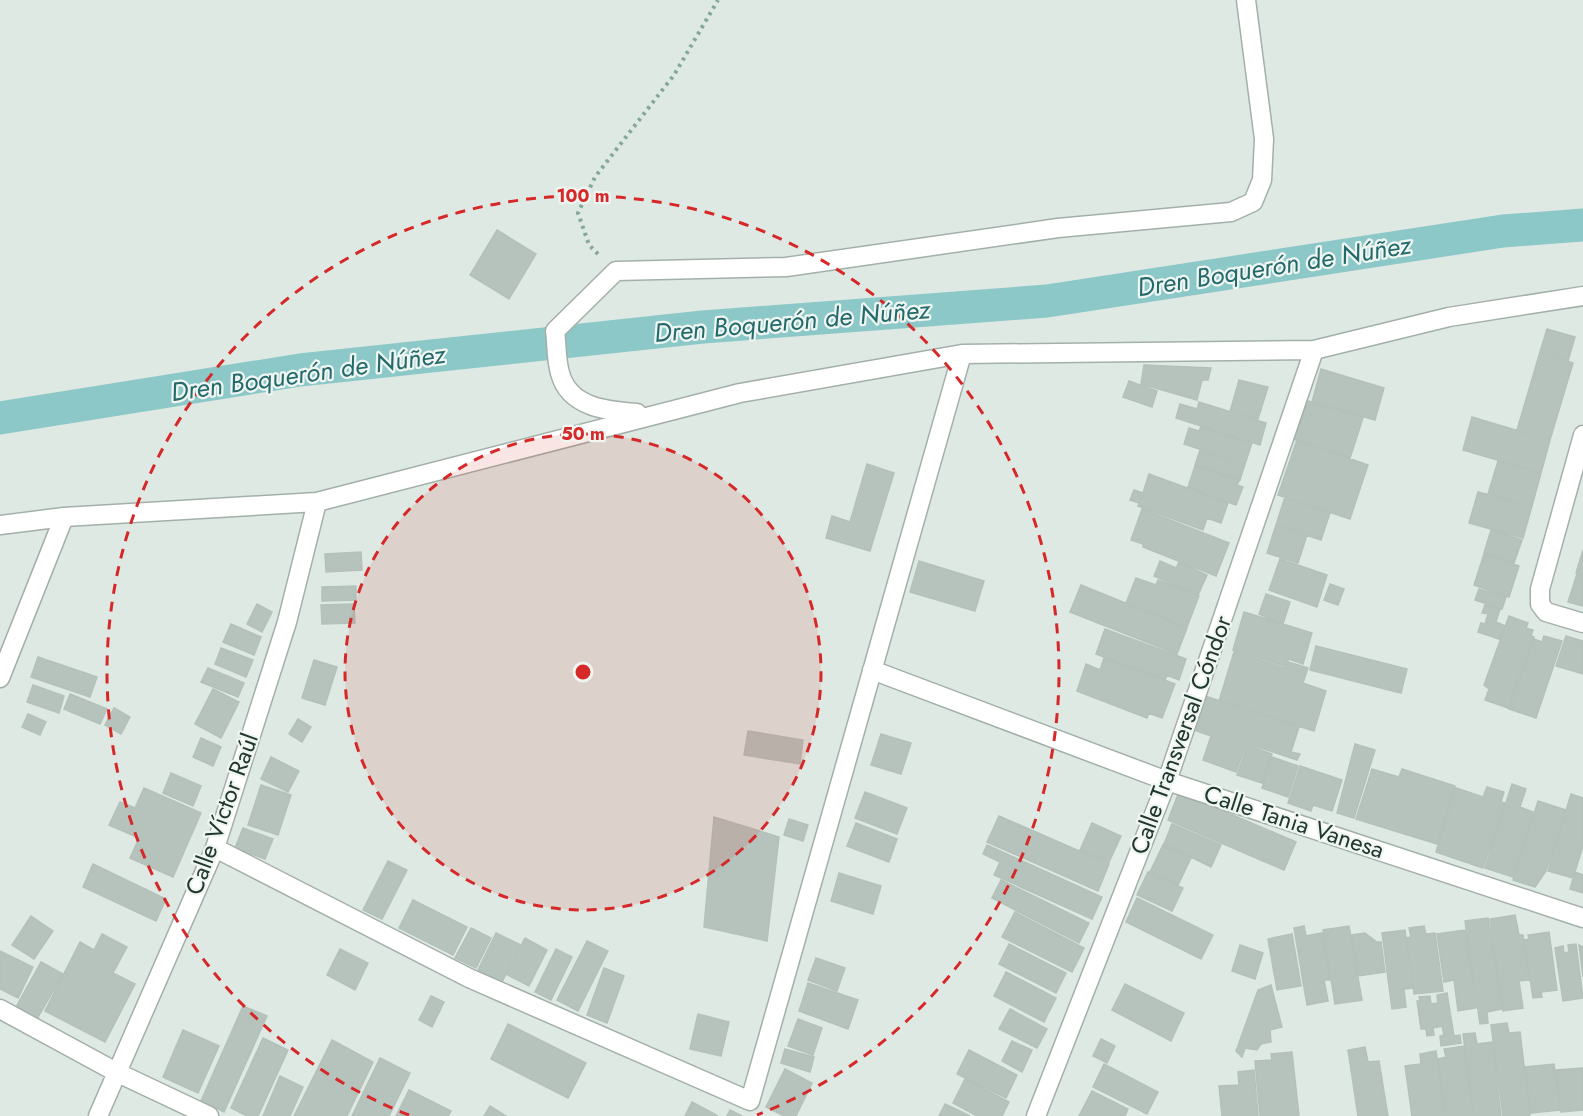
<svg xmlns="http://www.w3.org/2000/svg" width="1583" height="1116" viewBox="0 0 1583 1116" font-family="Jost,sans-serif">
<rect width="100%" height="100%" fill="#dfe9e3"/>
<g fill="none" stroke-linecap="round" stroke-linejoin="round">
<!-- canal -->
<path stroke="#8dc8c8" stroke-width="33" d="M0,418L300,370L703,327L1047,301L1503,231L1583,225"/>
</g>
<!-- building -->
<path fill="#b5c3bc" stroke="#b3c1b9" stroke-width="1.5" d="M497,230L536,254L509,299L470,275Z
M1547,329L1575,337L1568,361L1540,352Z
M1540,352L1573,363L1550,440L1517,430Z
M1144,365L1211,368L1208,380H1202L1197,400L1141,384Z
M1321,369L1384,388L1375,420L1312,402Z
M1239,380L1268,387L1258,419L1230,412Z
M1129,381L1157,391L1152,407L1123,397Z
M1305,400L1363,418L1350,458L1293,439Z
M1199,402L1266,423L1260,445L1176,418L1180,404L1197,409Z
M1472,417L1550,440L1541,473L1463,450Z
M1201,427L1252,443L1245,464L1184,444L1189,428L1199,431Z
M1297,440L1368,465L1350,519L1278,495Z
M1200,450L1245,464L1240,480L1195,465Z
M1498,461L1541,473L1532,506L1488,494Z
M867,464L894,473L870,551L826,538L832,516L850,522Z
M1195,466L1239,481L1237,485L1243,487L1236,505L1188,487Z
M1149,474L1228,503L1221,523L1207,518L1203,530L1138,506L1139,503L1130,500L1134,490L1143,493Z
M1478,492L1532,506L1523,538L1469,523Z
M1285,497L1330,513L1321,540L1276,525Z
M1142,509L1229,543L1216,576L1143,547V544L1131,540Z
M1276,525L1307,535L1298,563L1267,553Z
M1491,530L1522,540L1514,563L1484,553Z
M1583,550V575L1576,573Z
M361,552L362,570L326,572L325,554Z
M1484,554L1519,566L1509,597L1474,585Z
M1280,559L1327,575L1317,607L1269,590Z
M919,561L984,581L975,611L910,592Z
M1160,561L1176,568L1179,562L1207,575L1198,595L1154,576Z
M1577,574L1583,576V606L1568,602Z
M1136,578L1156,585L1158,580L1199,596L1187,627L1126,603Z
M1330,584L1344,589L1338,605L1324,600Z
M1081,585L1187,628L1177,654L1070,612Z
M356,586V600L322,601V587Z
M1479,589L1506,597L1502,609L1475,600Z
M1266,594L1290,602L1283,624L1259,614Z
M257,604L272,612L262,632L247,624Z
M354,604L355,623L322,624L321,605Z
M1485,605L1500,609L1496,622L1505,626L1499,639L1478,632L1481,623L1485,624L1488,614L1482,613Z
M1244,612L1312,633L1303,664L1289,659L1284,666L1233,650Z
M1509,616L1528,623L1526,628L1533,630L1531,636L1534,637L1508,708L1485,700L1489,689L1484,685Z
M231,624L261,637L254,655L223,642Z
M1105,629L1186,659L1179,680L1167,675L1165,680L1096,654Z
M1544,636L1562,641L1536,718L1509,709L1534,639L1542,642Z
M1566,636L1583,641V674L1556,666Z
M1316,646L1407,669L1401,693L1310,670Z
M221,648L253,660L246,677L215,664Z
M1234,652L1284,668L1288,662L1308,668L1303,683L1326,691L1314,731L1219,701Z
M38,657L97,677L90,697L31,677Z
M1104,658L1175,684L1162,718L1149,713L1147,718L1077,691L1086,664L1100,670Z
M314,660L337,667L325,705L302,698Z
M208,668L244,683L238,697L201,682Z
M33,685L64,696L59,713L27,702Z
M213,689L239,702L221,738L195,724Z
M70,694L107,709L100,724L64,709Z
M1205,696L1299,727L1291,752L1300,754L1297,760L1246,743L1236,772L1203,760L1211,736L1194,730Z
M114,708L130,717L121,734L105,725Z
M28,714L46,722L40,735L22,727Z
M298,719L311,727L302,742L289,734Z
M748,731L803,740L800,764L744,755Z
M881,734L911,743L901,774L871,765Z
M201,738L221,747L213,766L193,757Z
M1355,744L1375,750L1354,818L1337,813Z
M1247,745L1272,754L1262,783L1237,775Z
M271,757L299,771L288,792L261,779Z
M1272,757L1298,766L1288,797L1262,788Z
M1300,766L1342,780L1332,811L1313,805L1311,811L1288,803Z
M1372,769L1399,777L1402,769L1455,786L1437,844L1356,819Z
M171,773L201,786L193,806L163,793Z
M1512,784L1526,789L1520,807L1533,812L1513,877L1485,868Z
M261,785L291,795L278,835L248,825Z
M1487,787L1504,792L1501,802L1505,803L1483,868L1436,852L1456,788L1483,797Z
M144,788L201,813L173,877L130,858L139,838L109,825L120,802L135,808Z
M865,792L907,808L897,834L855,818Z
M1179,792L1296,842L1284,870L1168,820Z
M1571,794L1583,798V846L1573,878L1548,871Z
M1538,801L1566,810L1546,871L1535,887L1513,880Z
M999,816L1109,864L1098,891L987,842Z
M714,817L779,837L767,941L704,927Z
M789,819L808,825L803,841L784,835Z
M856,823L897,839L889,862L847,846Z
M1092,823L1121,836L1109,862L1080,850Z
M1172,824L1221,845L1211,867L1164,844Z
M243,828L273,839L265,859L235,848Z
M987,845L1102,897L1092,919L994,875L1000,862L983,854Z
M1163,845L1191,858L1178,885L1150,872Z
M388,861L407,870L382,919L363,910Z
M93,864L166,899L156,921L83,887Z
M1148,872L1183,888L1172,911L1137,895Z
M1575,872L1583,875V893L1570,889Z
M839,873L881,886L873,914L831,901Z
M1001,880L1089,923L1079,943L992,898Z
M1137,898L1213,935L1201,959L1126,922Z
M413,900L467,927L453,955L399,928Z
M1015,912L1084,948L1072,972L1002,937Z
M1515,915L1519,935H1523L1529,980L1519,981L1523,1008L1503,1011L1490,919Z
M31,916L53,931L34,959L12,945Z
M1488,918L1502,1009L1487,1012L1488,1023L1480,1024L1465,921Z
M1304,926L1306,936L1322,933L1330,980H1324L1328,1001L1307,1005L1294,928Z
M1349,926L1362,1000L1335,1004L1323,930Z
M1424,926L1426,934L1435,933L1443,991L1414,994L1406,938L1411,937L1409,928Z
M471,928L491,938L476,968L455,958Z
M1405,930L1413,988L1404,989L1406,1007L1392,1009L1382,933Z
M1465,930L1476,1008L1458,1011L1454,980L1444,982L1437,934Z
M1549,932L1557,990L1541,992L1542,997L1533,998L1524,940L1529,939L1528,935Z
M496,933L521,945L502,982L478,970Z
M1365,933L1377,942H1381L1385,972L1358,976L1352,935Z
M102,934L127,947L113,973L135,984L105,1042L45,1011L80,942L94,950Z
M1292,934L1301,986L1277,990L1268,939Z
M525,938L547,950L529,986L506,974Z
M587,941L608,951L578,1011L557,1000Z
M1009,944L1066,973L1056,993L999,964Z
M1576,944L1583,998L1563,1001L1555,948L1563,946L1564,953L1569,952L1568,945Z
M1240,945L1263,953L1255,979L1232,971Z
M1579,945L1583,947V977Z
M340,949L368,963L355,990L327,975Z
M556,949L572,957L551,1000L535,992Z
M0,951L33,967L18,998L0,989Z
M816,958L845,968L837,991L808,980Z
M41,962L63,974L37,1019L16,1007Z
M604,968L624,976L607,1023L587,1015Z
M1006,972L1056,998L1044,1022L994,996Z
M808,983L858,1000L848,1029L799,1011Z
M1125,984L1184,1013L1171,1041L1112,1010Z
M1271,985L1282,1027L1270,1030L1271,1042L1261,1044L1257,1050L1245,1048L1242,1057L1236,1051L1258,990Z
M1447,993L1454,1036L1460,1035L1461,1043L1441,1046L1440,1036L1444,1035L1442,1026L1433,1028L1434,1035L1427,1036L1426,1029H1421L1417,1001H1420L1419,997L1430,996L1431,1004L1438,1003L1437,995Z
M431,996L444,1002L432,1027L419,1020Z
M243,1006L267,1016L224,1112L201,1101Z
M1010,1009L1047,1029L1037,1048L999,1029Z
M698,1014L729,1022L721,1056L690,1049Z
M798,1019L822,1028L813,1055L788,1046Z
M1507,1023L1509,1033L1520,1032L1530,1115L1525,1116H1503L1491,1025Z
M508,1024L586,1063L568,1098L491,1059Z
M183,1030L219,1046L198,1093L163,1077Z
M1475,1033L1477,1044L1492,1042L1501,1116H1474L1463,1034Z
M263,1038L288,1050L258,1116H247L231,1108Z
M1101,1039L1115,1046L1107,1063L1093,1056Z
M332,1040L373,1062L347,1116H294Z
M1012,1041L1032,1050L1022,1072L1002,1061Z
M1464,1046L1473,1116H1446L1438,1059L1446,1057L1444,1049Z
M1365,1047L1368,1062L1379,1061L1388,1116H1358L1348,1050Z
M785,1049L814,1057L810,1072L781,1063Z
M969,1050L1017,1075L1006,1098L957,1074Z
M1436,1051L1445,1116H1412L1405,1066L1421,1064L1420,1054Z
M1292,1052L1299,1116H1260L1255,1061L1272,1060L1271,1054Z
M380,1058L410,1073L389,1116H352Z
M1104,1064L1158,1092L1147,1114L1093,1087Z
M1554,1064L1560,1110L1531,1113L1525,1067Z
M1583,1068V1110L1561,1112L1556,1070Z
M785,1069L812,1083L796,1116H784L766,1107Z
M1254,1070L1258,1116H1222L1219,1086L1239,1085L1238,1072Z
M280,1076L303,1087L290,1116H263Z
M965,1079L1009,1102L1002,1116H977L953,1103Z
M409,1090L451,1111L448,1116H396Z
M1092,1091L1128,1109L1125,1116H1079Z
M692,1102L718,1116H685Z
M945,1104L970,1116H939Z
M490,1106L506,1116H484Z
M730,1110L742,1116H727Z"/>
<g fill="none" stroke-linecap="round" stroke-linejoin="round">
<!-- minor casing -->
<g stroke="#a3b0a9" stroke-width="21">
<path id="minor" d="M637,413C608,411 569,408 560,373C556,360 557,344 555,331L616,271L786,267L1058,228L1231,212L1253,202L1262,180L1264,139L1246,0
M1583,435L1540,589V604L1546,612L1583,623
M0,525L64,517L317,502L740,393L962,354L1314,350L1449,317L1583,296
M872,670L1167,781L1583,918
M0,678L64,517
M215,848L469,978L750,1101L962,354
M0,1009L116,1072L209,1116
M98,1116L215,848L287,622L317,502
M1036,1116L1167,781L1314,350"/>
</g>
<!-- path -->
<path stroke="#84a897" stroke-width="4" stroke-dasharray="3 4.5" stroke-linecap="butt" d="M598,254L589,245L578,213L595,177L674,75L718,0"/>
<!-- minor -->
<use href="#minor" stroke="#fff" stroke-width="18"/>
</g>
<!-- distance rings -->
<circle cx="583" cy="672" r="238" fill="#d62828" fill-opacity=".12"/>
<g fill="none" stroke="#d62828" stroke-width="3" stroke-dasharray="10 8">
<circle cx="583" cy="672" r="238"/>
<path d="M409 1115A476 476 0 1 1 757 1115"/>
</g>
<g text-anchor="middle" stroke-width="4.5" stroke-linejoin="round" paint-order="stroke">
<!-- street labels -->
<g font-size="24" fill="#22372e" stroke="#eff6f2">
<text transform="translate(1181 735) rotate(-70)" y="8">Calle Transversal Cóndor</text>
<text transform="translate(222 814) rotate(-70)" y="8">Calle Víctor Raúl</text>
<text transform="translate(1294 822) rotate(18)" y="8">Calle Tania Vanesa</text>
</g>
<!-- water labels -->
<g font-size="26" font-style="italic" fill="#246a6b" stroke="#eff6f2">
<text transform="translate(1274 266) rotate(-9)" y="9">Dren Boquerón de Núñez</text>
<text transform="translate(792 321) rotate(-5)" y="9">Dren Boquerón de Núñez</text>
<text transform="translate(308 373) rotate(-8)" y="9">Dren Boquerón de Núñez</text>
</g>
</g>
<circle cx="583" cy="672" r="9" fill="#d62828" stroke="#eff6f2" stroke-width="3"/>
<g font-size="18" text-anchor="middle" font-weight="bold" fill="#d62828" stroke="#eff6f2" stroke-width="4.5" stroke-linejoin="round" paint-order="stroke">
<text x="583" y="202">100 m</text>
<text x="583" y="440">50 m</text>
</g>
</svg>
